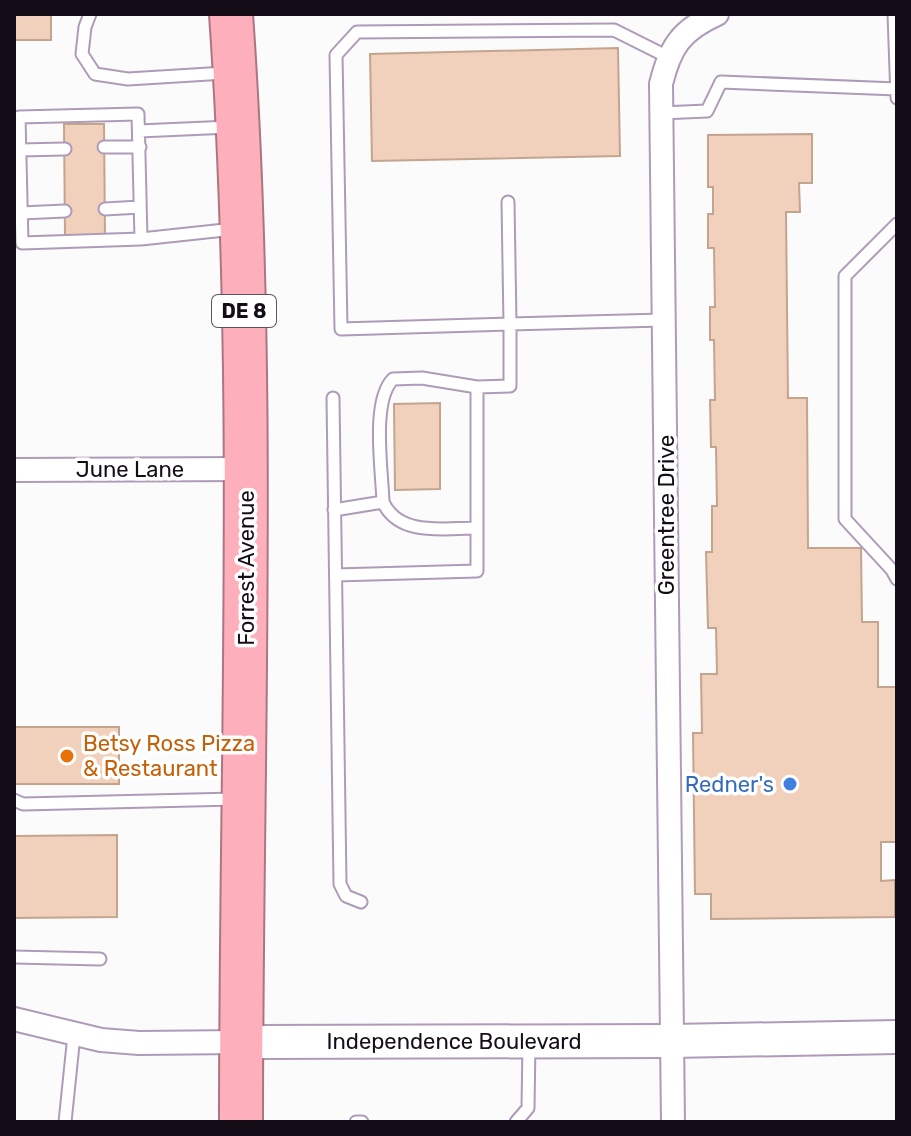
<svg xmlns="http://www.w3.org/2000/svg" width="911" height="1136" viewBox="0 0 911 1136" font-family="Rubik,sans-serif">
<rect width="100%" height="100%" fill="#fbfbfb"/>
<!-- building -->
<path fill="#f1d1bb" stroke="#c3a48f" stroke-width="2" d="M14,14H51V40H14Z
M618,48L620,156L372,161L370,54Z
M64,124H104L105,236H65Z
M812,134V183H799L800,212H786L788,398H807L808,548H861L862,622H878V687H897V842H881V881L895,880V917L711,919V894H695L693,733H702L701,674H717L716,628H708L706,552H712V506H717L716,447H711L710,400H715L714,340H710V307H715L714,248H708V214H713V187H708V135Z
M440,403V489L395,490L394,404Z
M15,727H119V784H15Z
M117,835V917L14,918V836Z"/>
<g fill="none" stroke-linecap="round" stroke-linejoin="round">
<!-- lane casing -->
<g stroke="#ae9bb8" stroke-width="15">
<path id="lane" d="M90,14L85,27L82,54L95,74L128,79L225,73
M894,14L897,98
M661,113L707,111L721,82L897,89
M139,131L230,127
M104,147H140
M19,150L65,149
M508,202L510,324L663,320
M105,209L140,207
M21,213L65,211
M897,224L845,276V519L892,570L897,579
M141,239L22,243L19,117L138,114L141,239L234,229
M477,387L422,378L393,379C371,401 382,470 383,502C399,537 444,528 477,528
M333,398L340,884L346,896L361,902
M334,510L383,502
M336,575L477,571V387L510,386V324L341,329L336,55L357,32L614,30L668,57
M14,800L23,804L235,799
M14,957L100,959
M65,1122L74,1035
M356,1122H362
M516,1122L528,1108L529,1043"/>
</g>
<!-- street casing -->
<g stroke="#ae9bb8" stroke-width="26">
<path id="street" d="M14,470L246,469
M14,1019L101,1040L139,1043L241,1042
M673,1122L661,84C670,47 681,30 717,14"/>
</g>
<!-- secondary casing -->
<g stroke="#ae9bb8" stroke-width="36">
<path id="secondary" d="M241,1042L671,1041L897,1037"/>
</g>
<!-- highway casing -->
<g stroke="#ab7682" stroke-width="46">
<path id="highway" d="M231,14C257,383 241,753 241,1122"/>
</g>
<!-- lane -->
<use href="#lane" stroke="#fff" stroke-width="11"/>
<!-- street -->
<use href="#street" stroke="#fff" stroke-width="22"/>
<!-- secondary -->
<use href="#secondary" stroke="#fff" stroke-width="32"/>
<!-- highway -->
<use href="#highway" stroke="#fdafbb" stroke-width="42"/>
</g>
<!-- markers -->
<circle fill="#e8710a" stroke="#fff" stroke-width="3" cx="67" cy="756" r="8"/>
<circle fill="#3f7fe0" stroke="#fff" stroke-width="3" cx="790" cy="784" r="8"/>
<g text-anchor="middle" stroke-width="7" stroke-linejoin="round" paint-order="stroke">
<!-- shield labels -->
<rect fill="#fff" stroke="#5a565d" stroke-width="2" x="212" y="295" width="64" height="32" rx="6"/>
<g font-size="20" font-weight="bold" fill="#140d17">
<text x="244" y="318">DE 8</text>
</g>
<!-- street labels -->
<g font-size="22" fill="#140d17" stroke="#fff">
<text x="130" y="477">June Lane</text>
<text transform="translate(666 515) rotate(-90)" y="8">Greentree Drive</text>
<text transform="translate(246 568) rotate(-90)" y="8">Forrest Avenue</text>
<text x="454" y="1049">Independence Boulevard</text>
</g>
<!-- food labels -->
<g font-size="22" fill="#c56008" stroke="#fff" text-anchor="start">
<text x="83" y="751">Betsy Ross Pizza<tspan x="83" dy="25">&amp; Restaurant</tspan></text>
</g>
<!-- shop labels -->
<g font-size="22" fill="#366cbe" stroke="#fff" text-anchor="end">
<text x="774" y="792">Redner's</text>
</g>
</g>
<!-- border -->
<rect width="911" height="1136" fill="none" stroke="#140d17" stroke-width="32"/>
</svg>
